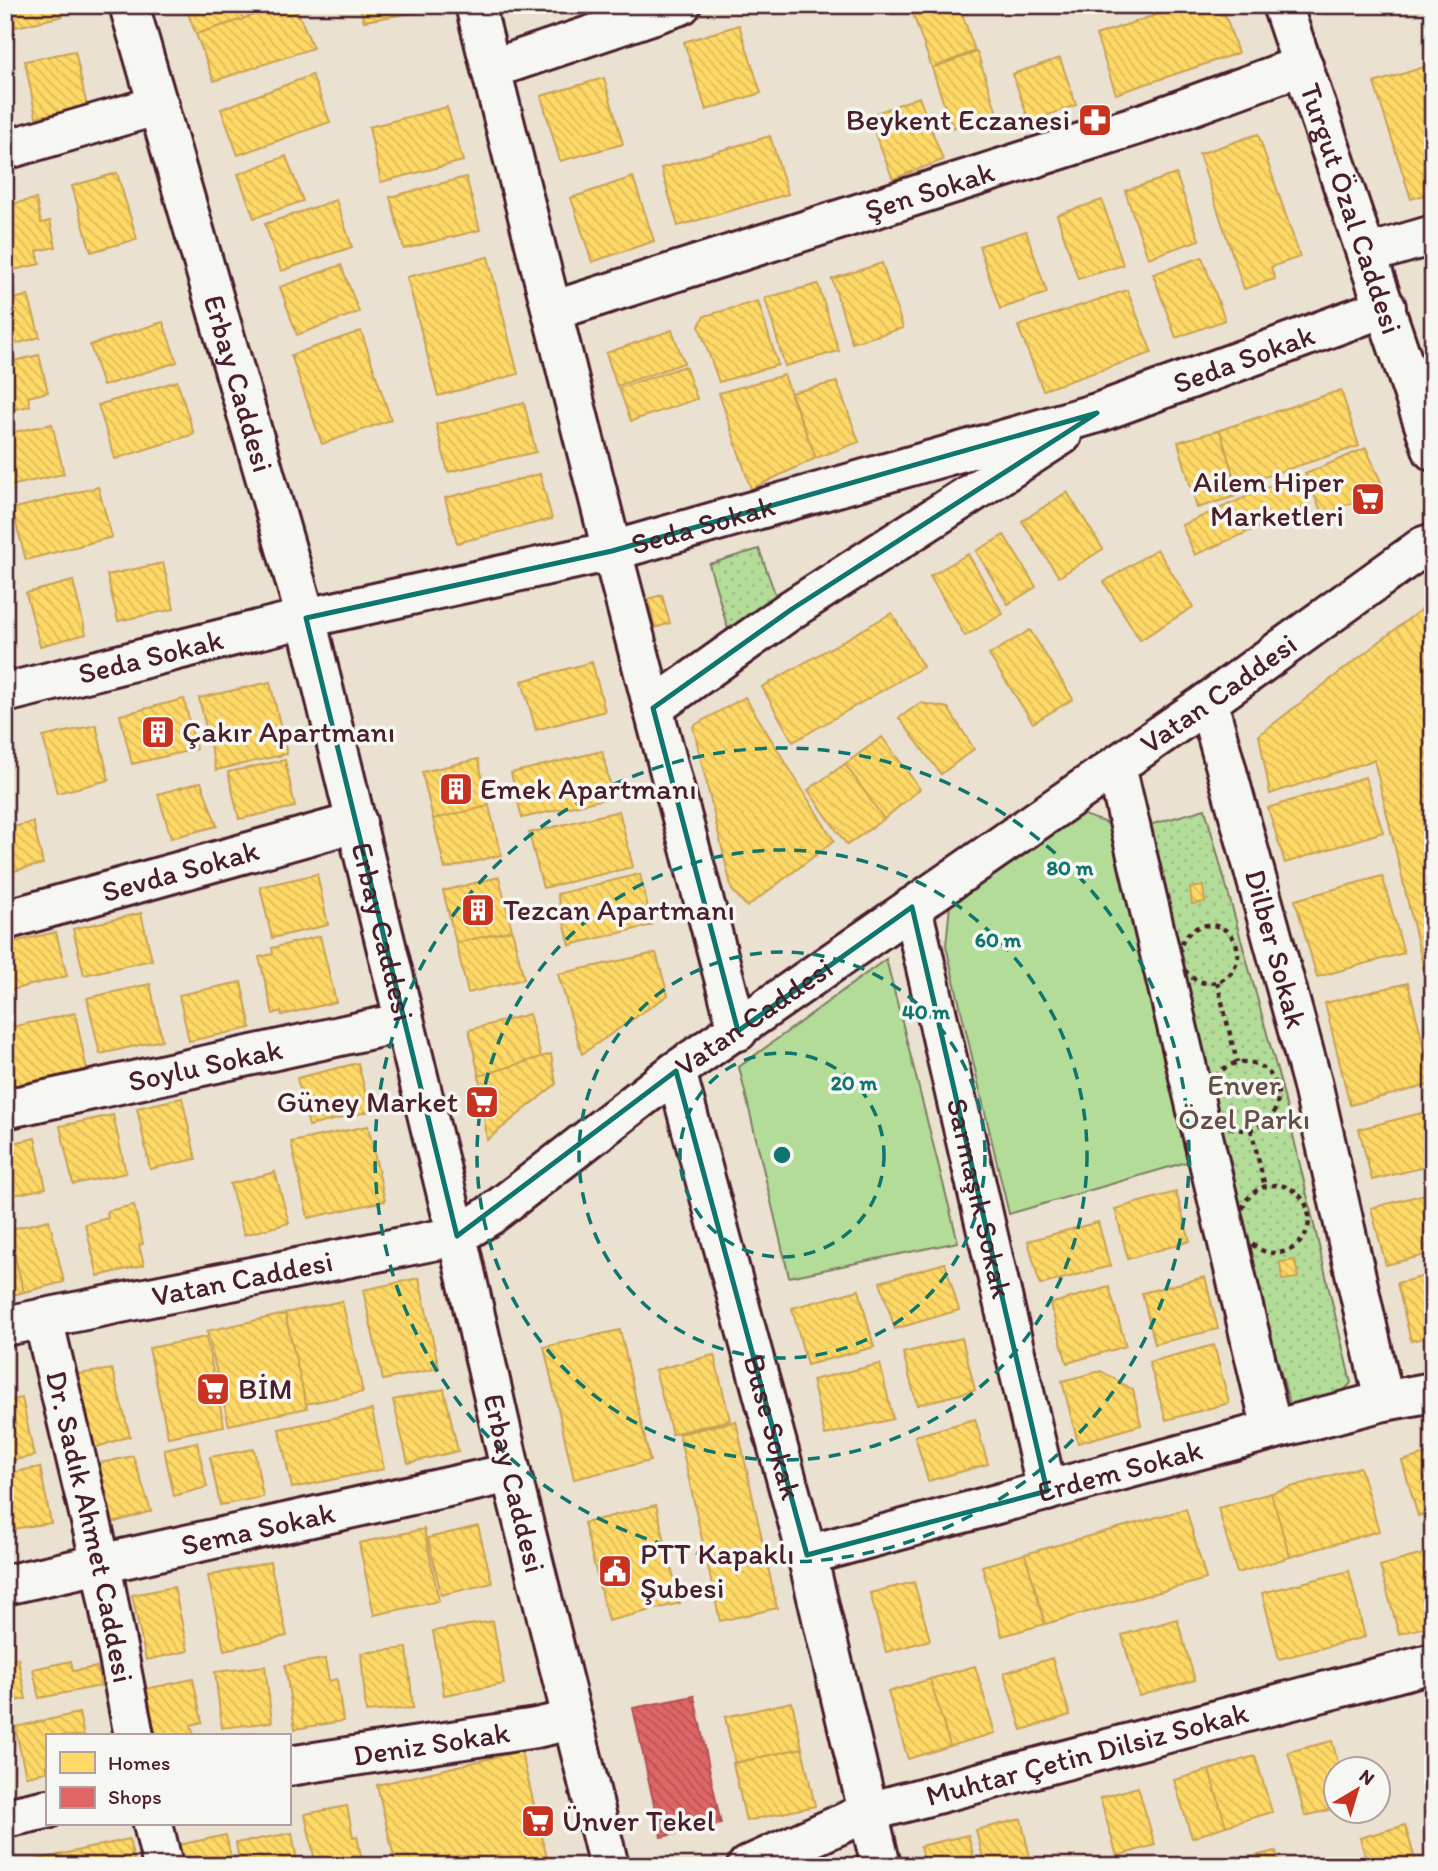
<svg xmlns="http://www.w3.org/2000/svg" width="1438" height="1871" viewBox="0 0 1438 1871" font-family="Itim,sans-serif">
<defs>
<pattern id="park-dots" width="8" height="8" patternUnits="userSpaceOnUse" patternTransform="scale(1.75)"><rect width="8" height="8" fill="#b3dc99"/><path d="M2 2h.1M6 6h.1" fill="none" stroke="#9bbc84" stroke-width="1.8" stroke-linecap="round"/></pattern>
<pattern id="homes-back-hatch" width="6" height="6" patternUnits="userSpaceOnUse" patternTransform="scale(1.75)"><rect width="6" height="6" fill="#ffd966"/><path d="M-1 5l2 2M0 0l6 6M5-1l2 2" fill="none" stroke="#dcba59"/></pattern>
<pattern id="shops-back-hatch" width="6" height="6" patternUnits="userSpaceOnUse" patternTransform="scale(1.75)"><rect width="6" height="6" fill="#e06666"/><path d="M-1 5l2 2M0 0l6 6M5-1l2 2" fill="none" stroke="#b85354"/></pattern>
</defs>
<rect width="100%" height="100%" fill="#eae1d1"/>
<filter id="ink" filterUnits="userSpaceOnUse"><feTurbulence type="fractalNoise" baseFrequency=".0143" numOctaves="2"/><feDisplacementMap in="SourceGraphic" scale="14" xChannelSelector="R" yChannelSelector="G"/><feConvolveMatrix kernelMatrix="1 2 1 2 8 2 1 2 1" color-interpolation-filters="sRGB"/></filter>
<g filter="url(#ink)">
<!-- grass -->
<path fill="#b3dc99" stroke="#7e7e62" stroke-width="2" d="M1081,814L1110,824L1190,1161L1009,1214L946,946L950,905Z
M886,959L958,1242L789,1277L739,1067Z"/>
<!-- park -->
<path fill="url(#park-dots)" stroke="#7e7e62" stroke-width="2" d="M759,549L777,599L728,629L709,564Z
M1205,809L1282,1088L1351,1383L1329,1407L1293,1414L1205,1116L1142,827Z"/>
<!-- homes -->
<path fill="url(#homes-back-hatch)" stroke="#c9a154" stroke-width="2" d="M8,5H60L63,16L16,27Z
M185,5H239L243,19L196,34Z
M285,5H295L313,48L214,81L196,34Z
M359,5H421L423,11L364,21Z
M589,5H625L592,16Z
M910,5H959L975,51L932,68Z
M1185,5H1222L1238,53L1116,94L1096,35Z
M739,25L761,93L706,110L684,42Z
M75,51L87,107L36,117L25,61Z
M977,52L997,113L952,128L932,68Z
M1060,58L1076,105L1029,122L1013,74Z
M1433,64V192L1411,199L1374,83Z
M312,75L330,122L238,155L221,109Z
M604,78L623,144L560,161L541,96Z
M919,97L943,160L893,179L868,116Z
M447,107L463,161L381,182L369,127Z
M1258,134L1300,257L1271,267L1275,279L1244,289L1199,154Z
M770,136L788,194L678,226L661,168Z
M286,156L303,201L254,218L238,174Z
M117,173L137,239L91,252L72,186Z
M1176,174L1199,240L1148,258L1125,191Z
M466,177L480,230L404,249L390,197Z
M633,177L654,241L592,262L571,198Z
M36,199L41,223L50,221L56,247L37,251L40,264L5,272V205Z
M336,200L352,247L281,271L265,224Z
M1102,200L1123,265L1078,279L1057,215Z
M1026,231L1047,293L1000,309L979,246Z
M488,257L518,374L438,396L407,277Z
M1202,257L1225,320L1176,338L1153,274Z
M882,263L903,328L852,343L832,279Z
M341,265L359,312L297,335L280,287Z
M818,284L839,351L785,366L765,298Z
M1127,290L1152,353L1043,390L1018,326Z
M28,295L40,337L5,347V302Z
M758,301L778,365L719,382L699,326L704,316Z
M163,322L177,362L103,386L90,345Z
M672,330L684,363L617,386L606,353Z
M361,331L391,420L322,444L291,355Z
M39,355L48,392L28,397L30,406L10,410L7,401L5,402V363Z
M685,366L697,399L631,421L619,388Z
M784,375L816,458L751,489L719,393Z
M177,381L194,434L115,459L98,405Z
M837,382L859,442L816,458L790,393Z
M1341,390L1359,446L1236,486L1220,430Z
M524,403L536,452L448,472L436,424Z
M52,424L64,474L5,487V434Z
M1220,430L1239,495L1197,508L1178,442Z
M1366,448L1384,489L1323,515L1305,474Z
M540,474L552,519L457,543L445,498Z
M1296,475L1309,505L1195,555L1182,525Z
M98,487L112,537L26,560L12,509Z
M1067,492L1103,549L1059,577L1022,521Z
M1004,535L1036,587L1008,604L976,551Z
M1157,549L1193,607L1140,640L1104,582Z
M968,554L1003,614L965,636L930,576Z
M163,563L174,609L118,621L107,575Z
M73,581L86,634L40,646L26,593Z
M662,595L670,623L655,628L648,599Z
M1433,600V1007L1374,760L1270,794L1259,735Z
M892,613L923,667L793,742L762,687Z
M1030,630L1073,699L1033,723L989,655Z
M592,662L605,711L536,730L522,681Z
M270,682L287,754L216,770L199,698Z
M745,697L834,841L747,907L732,890L693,726Z
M184,699L196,749L132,764L120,715Z
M920,703L948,708L974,749L941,774L899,718Z
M96,725L109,780L57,793L43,737Z
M882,737L920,789L884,819L845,764Z
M602,751L613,797L522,818L511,773Z
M478,759L489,806L433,819L422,772Z
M285,760L295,807L239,819L228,772Z
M845,764L884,819L847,845L808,790Z
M1365,777L1383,832L1285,863L1268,808Z
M201,782L217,826L171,838L158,794Z
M489,806L501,855L445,869L433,819Z
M619,811L633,867L543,888L529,833Z
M33,822L43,864L5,873V829Z
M317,874L328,925L272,938L260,887Z
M640,874L652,925L570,945L557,894Z
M1382,876L1404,953L1317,977L1295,900Z
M499,877L512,930L456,943L443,891Z
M1203,886L1205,902L1192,904L1190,888Z
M141,913L152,960L84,975L73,929Z
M512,930L524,979L468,993L456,943Z
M56,932L67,976L11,990L5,968V944Z
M320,936L336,1002L282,1015L281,1011L273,1014L259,957L273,954L272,948Z
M656,953L668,995L582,1054L558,974Z
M241,982L251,1028L189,1041L179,995Z
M1408,983L1433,1084L1350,1105L1325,1003Z
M150,984L162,1040L100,1054L87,998Z
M75,1013L87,1070L15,1086L10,1065L15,1064L7,1028Z
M529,1014L541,1057L479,1076L469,1030Z
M551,1054L556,1084L487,1140L479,1076Z
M358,1063L370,1111L309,1126L297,1078Z
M182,1098L196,1159L150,1169L137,1108Z
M1433,1110V1165L1372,1180L1359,1129Z
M113,1115L126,1173L73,1184L60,1126Z
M368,1126L385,1201L308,1218L291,1142Z
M35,1138L46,1188L5,1197V1145Z
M275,1172L289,1223L244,1235L230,1184Z
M1176,1192L1190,1241L1128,1259L1115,1209Z
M1433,1192V1253L1386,1265L1371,1208Z
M134,1205L143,1244L139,1245L144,1265L98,1276L85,1224L108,1218L107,1211Z
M49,1220L64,1282L24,1292L8,1230Z
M1098,1222L1110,1266L1040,1285L1028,1241Z
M8,1230L24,1292L5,1297V1231Z
M1295,1260L1298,1278L1282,1280L1280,1262Z
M945,1263L959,1310L895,1329L880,1282Z
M1433,1274V1336L1411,1341L1397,1283Z
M1205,1277L1218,1329L1155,1344L1142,1293Z
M419,1278L439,1368L383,1380L363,1290Z
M1109,1287L1126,1346L1067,1363L1050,1304Z
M859,1290L874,1347L807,1365L792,1308Z
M342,1301L363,1392L306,1404L285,1313Z
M285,1314L307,1408L229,1425L207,1331Z
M620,1330L650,1461L574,1479L544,1347Z
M206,1337L224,1426L168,1437L149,1348Z
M962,1338L975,1390L917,1405L903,1353Z
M1214,1345L1229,1403L1166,1420L1149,1362Z
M714,1355L730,1420L672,1434L655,1370Z
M880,1364L893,1419L825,1435L812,1380Z
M112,1369L130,1436L91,1449L72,1375Z
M1101,1371L1133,1390L1141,1425L1078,1443L1062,1381Z
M444,1389L458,1451L408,1463L393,1400Z
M22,1398L34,1456L5,1462V1402Z
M372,1410L384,1469L292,1488L279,1429Z
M975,1419L988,1464L928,1481L915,1436Z
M736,1421L777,1608L720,1621L679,1434Z
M197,1442L207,1487L174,1496L164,1449Z
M254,1449L263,1497L220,1505L210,1457Z
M1433,1452V1512L1418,1516L1402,1461Z
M133,1456L151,1511L109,1524L96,1464Z
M40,1467L51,1523L5,1530V1474Z
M1360,1467L1379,1531L1290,1557L1271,1493Z
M1271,1493L1290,1557L1237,1573L1218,1508Z
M656,1505L680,1603L608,1621L584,1523Z
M1186,1509L1206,1579L1045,1624L1025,1554Z
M478,1526L492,1583L441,1595L428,1538Z
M424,1529L439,1601L374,1615L359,1543Z
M1025,1554L1045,1624L1002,1636L982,1566Z
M1423,1554L1433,1588V1625L1399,1634L1380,1566Z
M1433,1560V1588L1426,1562Z
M270,1562L287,1636L224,1650L208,1576Z
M1349,1571L1365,1637L1279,1659L1262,1593Z
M914,1582L930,1640L886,1652L870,1593Z
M174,1587L188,1651L146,1660L132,1595Z
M1177,1619L1195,1680L1139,1696L1122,1635Z
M493,1621L504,1684L444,1695L433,1631Z
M407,1648L413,1708L366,1712L361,1653Z
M18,1658L26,1699L5,1703V1661Z
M1052,1658L1070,1715L1022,1730L1004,1673Z
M325,1659L329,1681L337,1679L343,1721L295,1729L285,1665Z
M71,1661L73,1671L97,1667L101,1686L39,1698L33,1669Z
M265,1666L272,1722L222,1728L215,1672Z
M975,1666L995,1733L950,1746L930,1679Z
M193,1679L202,1722L191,1725L194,1736H156L146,1689Z
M930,1679L950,1746L908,1759L888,1692Z
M792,1702L802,1748L735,1763L725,1717Z
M79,1713L84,1736H47V1772L26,1776L15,1727Z
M1332,1741L1340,1770H1336V1808L1305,1816L1288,1752Z
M802,1748L815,1806L746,1821L733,1763Z
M521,1751L549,1866H396L377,1785Z
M1255,1756L1272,1812L1226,1826L1209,1770Z
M1209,1770L1226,1826L1192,1838L1174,1780Z
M1138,1787L1155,1845L1117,1856L1100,1798Z
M347,1806L353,1837L357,1836L363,1866H316L305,1814Z
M1021,1819L1032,1866H985L976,1830Z
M1405,1825L1417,1866H1368L1360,1838Z
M292,1833L298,1866H240L236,1843Z
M226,1835L233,1866H183L178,1845Z
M968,1835L976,1866H925L920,1846Z
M129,1839L135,1866H28L27,1862Z
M1276,1851L1279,1866H1239L1251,1862L1250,1857Z
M1366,1858L1368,1866H1339Z"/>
<!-- shops -->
<path fill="url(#shops-back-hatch)" stroke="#b35154" stroke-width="2" d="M694,1696L721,1824L661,1837L633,1708Z"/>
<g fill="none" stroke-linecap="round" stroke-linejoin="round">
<!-- minor casing -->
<g stroke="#4a1f2b" stroke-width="44">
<g id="minor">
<path id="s1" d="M129,5L306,618L457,1236L511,1473L609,1866"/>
<path d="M475,5L612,551L738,1031"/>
<path id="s2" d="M1282,5L1433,451"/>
<path d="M491,69L681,5"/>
<path d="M5,150L159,105"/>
<path d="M1368,254L1433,235"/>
<path id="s3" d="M552,311L1150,121L1303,65"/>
<path id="s4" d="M5,693L306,618L612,551L1097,413L1386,307"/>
<path id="s5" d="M1208,702L1312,1082L1384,1401"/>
<path d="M653,708L792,609L1062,435"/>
<path d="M1116,766L1272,1430"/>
<path id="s6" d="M912,907L1047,1491"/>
<path id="s7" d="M5,920L357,822"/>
<path id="s8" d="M676,1071L807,1555L881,1866"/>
<path id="s9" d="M5,1109L404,1022"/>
<path id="s10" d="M43,1318L101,1564L134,1736"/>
<path id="s11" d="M5,1326L457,1236L489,1216L676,1071L1208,702L1424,546L1433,543"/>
<path id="s12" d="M807,1555L1272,1430L1384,1401L1433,1392"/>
<path id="s13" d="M5,1585L511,1473"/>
<path id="s14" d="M289,1766L536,1728L571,1720"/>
<path d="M5,1818L47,1809"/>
<path d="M153,1824L163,1866"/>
<path id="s15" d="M747,1866L868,1812L1433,1663"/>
</g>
</g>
<!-- path -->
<path stroke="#4a1f2b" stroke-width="4.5" stroke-dasharray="5 5" stroke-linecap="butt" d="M1180 954a29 29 0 1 1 58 0a29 29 0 1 1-58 0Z
M1217,982L1237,1062
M1210 1096a34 34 0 1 1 68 0a34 34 0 1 1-68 0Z
M1251,1129L1265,1187
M1241 1219a34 34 0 1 1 68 0a34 34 0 1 1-68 0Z"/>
<!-- minor -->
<use href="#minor" stroke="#f6f6f2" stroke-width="38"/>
</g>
</g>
<!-- marked area -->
<path fill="none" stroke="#0f766e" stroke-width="5" stroke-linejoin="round" d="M1097,413L792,609L653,708L738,1031L912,907L1047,1491L807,1555L676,1071L457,1236L306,618L612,551Z"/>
<!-- distance rings -->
<g fill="none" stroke="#0f766e" stroke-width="3.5" stroke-dasharray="12 9">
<circle cx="782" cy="1155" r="102"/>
<circle cx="782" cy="1155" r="203"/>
<circle cx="782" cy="1155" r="305"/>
<circle cx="782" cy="1155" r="407"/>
</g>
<!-- icons -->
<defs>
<g id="pharmacy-square" transform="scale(1.75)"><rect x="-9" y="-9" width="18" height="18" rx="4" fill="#c8321e" stroke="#f6f6f2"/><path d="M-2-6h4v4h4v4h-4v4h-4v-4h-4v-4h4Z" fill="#fff"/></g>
<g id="supermarket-square" transform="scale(1.75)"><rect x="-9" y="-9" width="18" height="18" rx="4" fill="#c8321e" stroke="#f6f6f2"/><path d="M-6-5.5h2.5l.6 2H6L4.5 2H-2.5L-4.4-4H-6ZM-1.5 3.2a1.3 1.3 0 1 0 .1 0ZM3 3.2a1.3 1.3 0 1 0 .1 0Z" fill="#fff"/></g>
<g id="building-square" transform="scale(1.75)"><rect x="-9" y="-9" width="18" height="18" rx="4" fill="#c8321e" stroke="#f6f6f2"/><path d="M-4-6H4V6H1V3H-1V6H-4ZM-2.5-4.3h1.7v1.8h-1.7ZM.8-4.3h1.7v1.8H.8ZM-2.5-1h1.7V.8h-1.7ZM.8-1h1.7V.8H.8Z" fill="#fff"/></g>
<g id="civic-square" transform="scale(1.75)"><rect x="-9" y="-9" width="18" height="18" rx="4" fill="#c8321e" stroke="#f6f6f2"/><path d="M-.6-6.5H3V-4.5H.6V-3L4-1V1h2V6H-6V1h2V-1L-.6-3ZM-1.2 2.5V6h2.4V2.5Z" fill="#fff"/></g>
</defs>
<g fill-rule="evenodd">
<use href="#pharmacy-square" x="1095" y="120"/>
<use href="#supermarket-square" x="1368" y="499"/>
<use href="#building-square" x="158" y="732"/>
<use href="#building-square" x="456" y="789"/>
<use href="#building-square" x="478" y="910"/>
<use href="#supermarket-square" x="482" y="1102"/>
<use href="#supermarket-square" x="213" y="1389"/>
<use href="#civic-square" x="615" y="1571"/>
<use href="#supermarket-square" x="538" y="1821"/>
</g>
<g text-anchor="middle" stroke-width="7" stroke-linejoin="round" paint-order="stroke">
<!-- poi labels -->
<g font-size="30" fill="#4a1f2b" stroke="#f6f6f2" text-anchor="start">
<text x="1070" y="130" text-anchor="end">Beykent Eczanesi</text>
<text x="1344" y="492" text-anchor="end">Ailem Hiper<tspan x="1344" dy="34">Marketleri</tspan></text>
<text x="182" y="742">Çakır Apartmanı</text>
<text x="480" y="799">Emek Apartmanı</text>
<text x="503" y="920">Tezcan Apartmanı</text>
<text x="458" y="1112" text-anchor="end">Güney Market</text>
<text x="238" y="1399">BİM</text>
<text x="640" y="1564">PTT Kapaklı<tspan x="640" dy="34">Şubesi</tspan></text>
<text x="562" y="1831">Ünver Tekel</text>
</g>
<!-- street labels -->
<g font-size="30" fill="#4a1f2b" stroke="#f6f6f2">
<text dy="10" stroke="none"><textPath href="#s3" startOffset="396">Şen Sokak</textPath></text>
<text dy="10" stroke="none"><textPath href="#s2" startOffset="215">Turgut Özal Caddesi</textPath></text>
<text dy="10" stroke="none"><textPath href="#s4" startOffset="1284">Seda Sokak</textPath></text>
<text dy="10" stroke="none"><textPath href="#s1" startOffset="394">Erbay Caddesi</textPath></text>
<text dy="10" stroke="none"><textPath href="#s4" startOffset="718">Seda Sokak</textPath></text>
<text dy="10" stroke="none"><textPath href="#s4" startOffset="150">Seda Sokak</textPath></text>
<text dy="10" stroke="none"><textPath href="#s11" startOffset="1396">Vatan Caddesi</textPath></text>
<text dy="10" stroke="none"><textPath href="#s7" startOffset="182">Sevda Sokak</textPath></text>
<text dy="10" stroke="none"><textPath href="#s1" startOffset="961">Erbay Caddesi</textPath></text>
<text dy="10" stroke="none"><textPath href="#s5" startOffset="256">Dilber Sokak</textPath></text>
<text dy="10" stroke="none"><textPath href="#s11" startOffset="830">Vatan Caddesi</textPath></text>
<text dy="10" stroke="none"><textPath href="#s9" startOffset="205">Soylu Sokak</textPath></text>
<text dy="10" stroke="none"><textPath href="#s6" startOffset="299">Sarmaşık Sokak</textPath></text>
<text dy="10" stroke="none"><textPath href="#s11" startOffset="242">Vatan Caddesi</textPath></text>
<text dy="10" stroke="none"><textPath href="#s8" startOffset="369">Buse Sokak</textPath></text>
<text dy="10" stroke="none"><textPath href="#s12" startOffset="324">Erdem Sokak</textPath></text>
<text dy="10" stroke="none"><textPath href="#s1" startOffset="1528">Erbay Caddesi</textPath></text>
<text dy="10" stroke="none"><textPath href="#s10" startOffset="214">Dr. Sadık Ahmet Caddesi</textPath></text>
<text dy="10" stroke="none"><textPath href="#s13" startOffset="259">Sema Sokak</textPath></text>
<text dy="10" stroke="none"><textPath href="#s14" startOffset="144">Deniz Sokak</textPath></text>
<text dy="10" stroke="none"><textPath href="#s15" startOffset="359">Muhtar Çetin Dilsiz Sokak</textPath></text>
</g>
<!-- park labels -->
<g font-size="30" fill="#644e46" stroke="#f6f6f2">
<text x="1244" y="1095">Enver<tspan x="1244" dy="34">Özel Parkı</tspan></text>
</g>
</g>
<circle cx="782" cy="1155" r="10" fill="#0f766e" stroke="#f6f6f2" stroke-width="3.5"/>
<g font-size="21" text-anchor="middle" font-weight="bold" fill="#0f766e" stroke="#f6f6f2" stroke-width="7" stroke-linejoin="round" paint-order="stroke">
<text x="1070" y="875">80 m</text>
<text x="998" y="947">60 m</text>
<text x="926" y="1019">40 m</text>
<text x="854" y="1090">20 m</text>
</g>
<!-- margin -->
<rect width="1438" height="1871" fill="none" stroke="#f6f6f2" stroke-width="28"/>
<rect x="14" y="14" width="1410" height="1843" fill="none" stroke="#4a1f2b" stroke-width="2.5" filter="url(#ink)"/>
<!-- legend -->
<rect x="46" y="1734" width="245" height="91" fill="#f6f6f2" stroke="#b1a0a2" stroke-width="2"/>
<rect x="60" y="1752" width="35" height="21" fill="#ffd966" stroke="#b1a0a2" stroke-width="2"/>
<text x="108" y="1770" font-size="21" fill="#4a1f2b">Homes</text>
<rect x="60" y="1787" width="35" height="21" fill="#e06666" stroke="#b1a0a2" stroke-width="2"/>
<text x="108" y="1804" font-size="21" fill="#4a1f2b">Shops</text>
<!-- north arrow -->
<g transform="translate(1357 1790) rotate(38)"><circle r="33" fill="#f6f6f2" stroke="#b1a0a2" stroke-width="2"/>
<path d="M0-5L12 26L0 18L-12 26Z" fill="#c8321e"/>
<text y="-10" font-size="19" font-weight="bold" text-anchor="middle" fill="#4a1f2b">N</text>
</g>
</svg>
